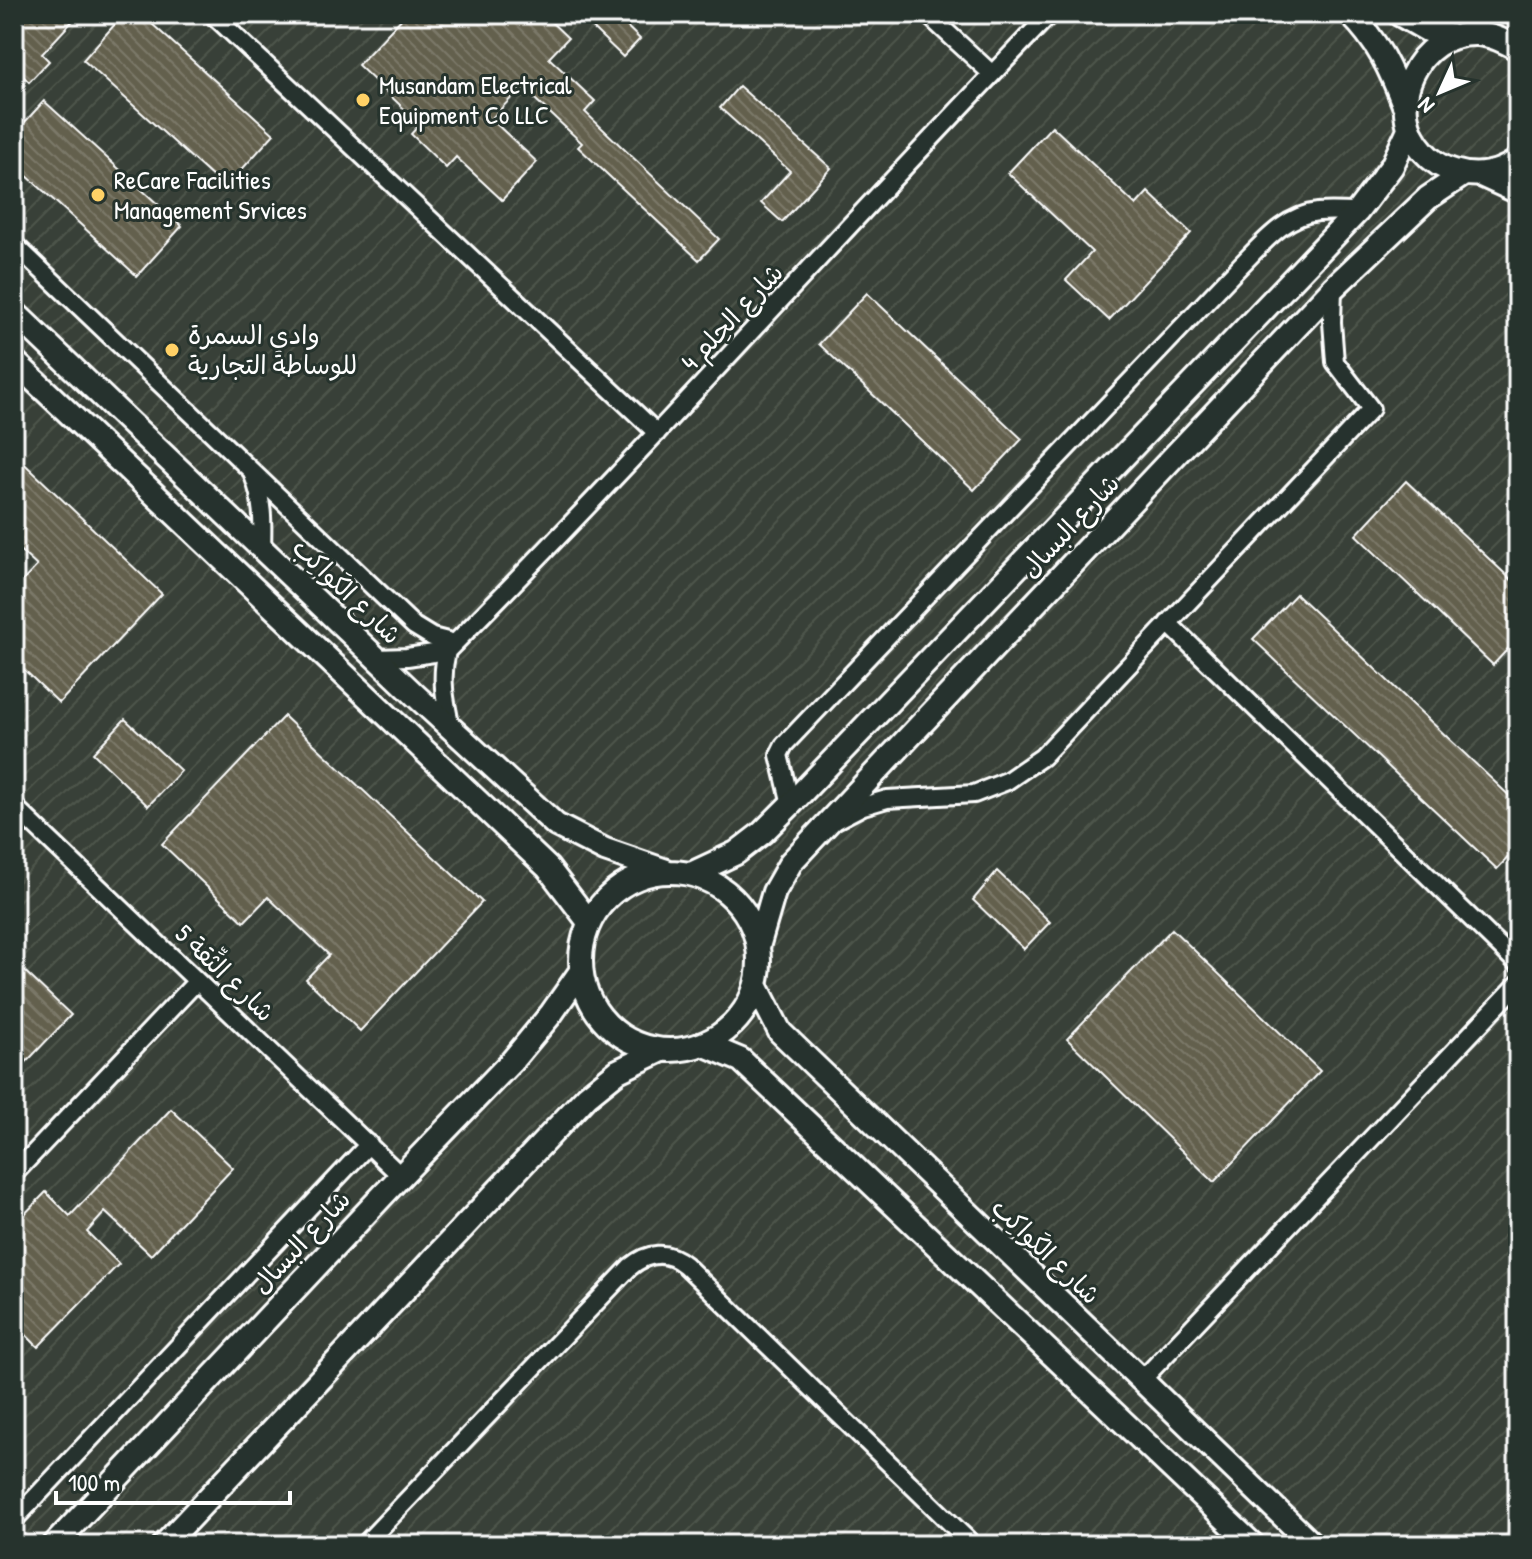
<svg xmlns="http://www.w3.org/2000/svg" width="1532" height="1559" viewBox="0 0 1532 1559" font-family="'Patrick Hand','Playpen Sans Arabic',sans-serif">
<defs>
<pattern id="industrial-furrows" width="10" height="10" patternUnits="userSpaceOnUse" patternTransform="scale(2)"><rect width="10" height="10" fill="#394137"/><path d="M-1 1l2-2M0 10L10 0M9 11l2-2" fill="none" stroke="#4d544b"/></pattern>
<pattern id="building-back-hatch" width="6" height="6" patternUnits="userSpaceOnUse" patternTransform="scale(2)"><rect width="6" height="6" fill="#64614e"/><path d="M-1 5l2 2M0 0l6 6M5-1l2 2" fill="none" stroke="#7b7969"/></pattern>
</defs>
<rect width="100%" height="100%" fill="#26332d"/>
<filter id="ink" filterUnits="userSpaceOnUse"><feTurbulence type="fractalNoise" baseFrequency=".0125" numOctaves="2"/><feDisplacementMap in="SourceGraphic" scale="16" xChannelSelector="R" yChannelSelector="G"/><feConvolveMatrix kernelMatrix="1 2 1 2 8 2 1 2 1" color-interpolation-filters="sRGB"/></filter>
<g filter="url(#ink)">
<!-- industrial -->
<path fill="url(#industrial-furrows)" d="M14,14H1518V1545H14Z"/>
<!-- building -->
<path fill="url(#building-back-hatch)" stroke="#fff" stroke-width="2" d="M14,14H79L42,54L49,61L29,82L14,67Z
M124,14H141L274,134L225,188L83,60Z
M406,14H543L568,38L549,58L595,101L585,112L719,239L699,260L578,147L582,143L522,87L491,119L537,162L502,200L456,157L446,168L411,134L420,124L358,65Z
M578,14H614L640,39L623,57Z
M739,86L831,168L782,222L761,203L790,171L720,108Z
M44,101L182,226L137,276L14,164V134Z
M1052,126L1136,205L1148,192L1191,233L1109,320L1066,280L1092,252L1008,173Z
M867,293L1022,439L974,490L819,344Z
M14,454L162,594L59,703L14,660V590L37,566L14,545Z
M1406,481L1518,586V638L1493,665L1356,535Z
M1296,594L1518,804V847L1497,869L1253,639Z
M284,716L482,902L360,1031L306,979L329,955L268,897L244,922L162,844Z
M125,719L181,771L148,806L93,753Z
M997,871L1050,922L1024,949L973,900Z
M1172,929L1320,1071L1214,1182L1067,1039Z
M14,961L71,1015L14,1075Z
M171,1109L233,1168L151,1255L105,1212L87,1232L119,1264L38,1347L14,1323V1225L46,1192L70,1216Z"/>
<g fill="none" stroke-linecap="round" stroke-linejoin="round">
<!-- street casing -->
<g stroke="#fff" stroke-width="22">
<path id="street" d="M212,14L657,433
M927,14L992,74
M14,244L414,626L432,637L455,643
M253,475C263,500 263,522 262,548
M1168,623L1518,964
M377,658L407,657L447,651
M451,728C445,701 440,678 447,651C653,444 846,224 1050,14
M791,804L779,755L784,745L1240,266C1262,244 1285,215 1318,212C1331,211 1344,212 1357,212
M14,806L401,1176
M836,820L863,806L887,799L974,794L1007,781L1042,757L1371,409L1335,362L1332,322L1333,288
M14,1174L197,981
M1141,1381L1518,984
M14,1520L369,1144
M364,1545L630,1267C648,1252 667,1250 685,1265L973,1545"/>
</g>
<!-- secondary casing -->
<g stroke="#fff" stroke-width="28">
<path id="secondary" d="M1350,14C1377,40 1391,70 1404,105
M1399,14L1427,30L1455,37
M1518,49C1506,42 1493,35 1478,34C1417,31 1382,107 1424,152C1432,161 1442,168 1454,171C1476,178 1499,174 1518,160
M1481,175L1518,192
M14,312L415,695L556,825L605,850L666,871
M14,361L548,868L589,922
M581 961a89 89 0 1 1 178 0a89 89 0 1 1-178 0Z
M691,874L736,853L762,833L791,804L1357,212L1392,166L1409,129
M758,947L774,892L791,862L1333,288L1428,198L1464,174
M756,985L780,1032L1313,1545
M703,1044L741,1060L1253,1545
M54,1545L401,1176L512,1061L551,1014L581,971
M164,1545L587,1096L618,1071L662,1050"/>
</g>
<!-- street -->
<use href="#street" stroke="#26332d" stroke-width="16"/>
<!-- secondary -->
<use href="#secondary" stroke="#26332d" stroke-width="22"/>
</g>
</g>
<!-- markers -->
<g fill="#ffd166" stroke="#26332d" stroke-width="3">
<circle cx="363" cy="100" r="8"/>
<circle cx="98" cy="195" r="8"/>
<circle cx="172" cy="350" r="8"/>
</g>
<g text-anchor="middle" stroke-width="6" stroke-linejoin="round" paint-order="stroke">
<!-- poi labels -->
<g font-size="26" fill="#fff" stroke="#26332d" text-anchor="start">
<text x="379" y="94">Musandam Electrical<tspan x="379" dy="30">Equipment Co LLC</tspan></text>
<text x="114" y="189">ReCare Facilities<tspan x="114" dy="30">Management Srvices</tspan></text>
<text x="188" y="344">وادي السمرة<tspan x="188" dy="30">للوساطة التجارية</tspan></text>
</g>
<!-- street labels -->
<g font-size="26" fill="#fff" stroke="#26332d">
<text transform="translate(732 317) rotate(-47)" y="9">شارع الحِلم 4</text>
<text transform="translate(1070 526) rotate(-47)" y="9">شارع البسال</text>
<text transform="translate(347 591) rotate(44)" y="9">شارع الكَواكِب</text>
<text transform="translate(225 973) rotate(44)" y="9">شارع الثِّقة 5</text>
<text transform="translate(301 1242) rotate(-47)" y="9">شارع البسال</text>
<text transform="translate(1046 1251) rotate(44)" y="9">شارع الكَواكِب</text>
</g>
</g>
<!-- margin -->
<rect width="1532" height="1559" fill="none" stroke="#26332d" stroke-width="48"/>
<rect x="24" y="24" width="1484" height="1511" fill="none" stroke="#fff" stroke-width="3" filter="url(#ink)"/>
<!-- north arrow -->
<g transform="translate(1440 92) rotate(226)" stroke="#26332d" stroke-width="6" paint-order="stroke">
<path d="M0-6L14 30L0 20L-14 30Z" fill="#ffffff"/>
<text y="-12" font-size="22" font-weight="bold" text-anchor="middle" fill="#ffffff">N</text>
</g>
<!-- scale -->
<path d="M56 1491v12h234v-12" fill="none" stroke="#ffffff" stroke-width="4"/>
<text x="68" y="1491" font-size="24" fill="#ffffff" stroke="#26332d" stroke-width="6" paint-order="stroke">100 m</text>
</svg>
